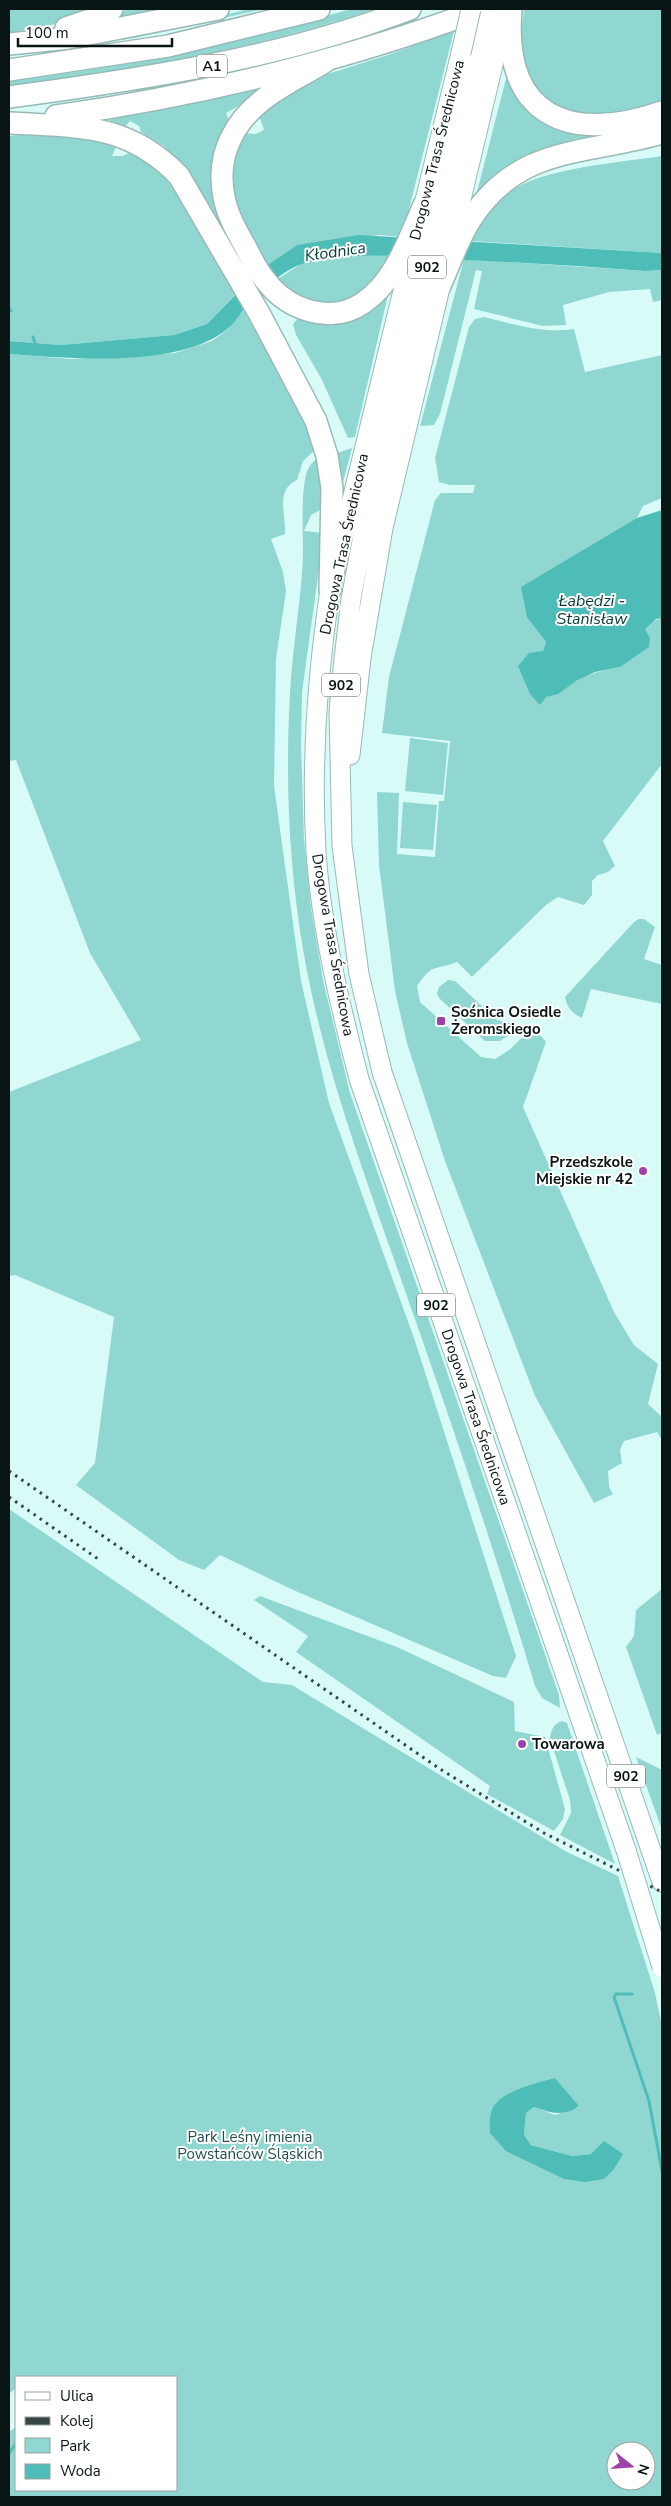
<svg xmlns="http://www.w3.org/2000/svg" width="671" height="2506" viewBox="0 0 671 2506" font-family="'Nunito Sans',sans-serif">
<rect width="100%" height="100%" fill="#d8fbf8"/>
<!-- green -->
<path fill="#90d7d2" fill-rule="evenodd" d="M9,9H97L61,23L9,33Z
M128,9H186L109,23V19Z
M248,9H264L134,38L9,55V51L225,15Z
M351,9H375C256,49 133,70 9,87V80C125,69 238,41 351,9Z
M524,9H662V108L595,120L548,103L529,80L519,46Z
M454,31L402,237L379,235L297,245L266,266L233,204L231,157L243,133L256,134L264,130L257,110L315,78L391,54Z
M509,67L571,132L596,136L619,133L476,196Z
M270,83L249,100L226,113L230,122L229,232L226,235L186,170L164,146L141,132L139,126L130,121L126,126L109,122L114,116Z
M50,132L119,140L112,156H123L134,150C183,185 207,242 236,294L207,324L174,335L61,345L9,341V136Z
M662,156V253L471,241C480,223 495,203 511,191C542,168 623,162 662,156Z
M371,254L395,256L369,293L337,307L302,302L276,280L301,264L343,256Z
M464,259L645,271L662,270V300L653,302L650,289L609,292L563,305L566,325L543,326L474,309L482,271L476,270L440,414L434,425L420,426Z
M388,295L355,437L348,438L321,378L296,335L293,324L299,317L362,315Z
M246,307L286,375L317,448L303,461L297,480C275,490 286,513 285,534L271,539L283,572L286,591L276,659L274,786L301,981L329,1103L414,1338L516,1656L506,1678L493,1676L291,1589L220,1555L204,1570L179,1560L76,1485L95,1463L114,1317L15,1275L9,1276V1092L141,1040L90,953L16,760L9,761V354L72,359L175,353L212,341L228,329Z
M484,317C514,324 543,334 574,329L585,372L662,355V498L643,506L637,518L539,633L546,642L543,651L535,654L546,697C559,693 566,686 578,680C591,673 605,670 620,667C630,651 642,622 662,618V764L603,841L615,866L608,872L598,875L592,881V895L584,905L558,897L546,905L472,977L457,962C433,971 433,963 417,986L420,1002L481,1057L495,1059L509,1050L533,1027L546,1042L523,1107L614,1312L634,1345L658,1364L648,1404L662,1417V1440L657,1432L624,1441L620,1450L622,1463L608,1471L609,1487L613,1494L594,1503L535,1396L445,1161L407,1043L395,991L379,865L377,792L399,793L397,854L435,857L439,801H444L450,741L382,733L389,677L435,500L441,493H473L475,485H450L439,482L435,458L469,327L475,319Z
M352,448L343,482L341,481L337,453Z
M320,457L324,508L311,515L304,531L324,533L302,692L301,745L304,839L311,908L323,980L350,1093L536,1628L559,1695L560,1708L542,1698L535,1686C495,1551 450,1418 403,1285C365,1176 324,1068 304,955C289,870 285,780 290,694C292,653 299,613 302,573C305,544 299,497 307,471C310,464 315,460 320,457Z
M410,738L448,743L443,795L405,791Z
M403,802L437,805L433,850L400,848Z
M639,919H644L655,927L644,959L662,965V1004L591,989L582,1018C572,1013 567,1008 565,997L634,922Z
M448,980L455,981L497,1020L522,1026L500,1041H485L440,999L437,994L439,987Z
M9,1509L263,1682L292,1685L565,1851L618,1876L655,1993L662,2026V2497H9V2432L16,2427V2490H176V2377H16V2388L9,2394ZM555,2078L579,2107L555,2115L534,2107L526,2113L524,2135L531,2145L572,2156L591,2154L564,2179L491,2112ZM616,2451H646V2481H616Z
M662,1589V1733L657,1735L626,1647L634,1636L636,1610Z
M260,1596L397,1647L514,1702L515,1731L545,1737L565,1809L563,1819L554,1831L487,1794L490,1786L296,1652L308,1636L254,1600Z
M562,1721L567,1723L615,1864L560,1835L571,1813L570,1800L550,1739C551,1730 553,1724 562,1721Z
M636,1757L662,1770V1830Z"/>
<!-- water -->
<path fill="#4fbdb7" d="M359,235L662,253V270L645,271C579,266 512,262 445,259C397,256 350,251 302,264C282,270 257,295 243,310C238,317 233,325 226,330C177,369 68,358 9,354V341L61,345L174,335L207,324L260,270L297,245Z
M662,510V618L656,619L645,629L650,638L649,647L620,667L595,672L576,681L558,694L546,697L540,705L530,694L518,666L529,653L543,651L546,642L527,617L521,587L637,518Z
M555,2078L579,2106C564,2117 551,2113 534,2107L526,2113L524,2135L531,2145L572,2156L591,2154L604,2141L623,2154L614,2169L604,2179L585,2182L564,2179L506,2151L490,2133C490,2127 489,2119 491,2113C495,2092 537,2083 555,2078Z"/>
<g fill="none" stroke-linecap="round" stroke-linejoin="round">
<!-- stream -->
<path stroke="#4fbdb7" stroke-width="3" d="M9,308L11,311
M33,337L36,346
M632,1994H616L614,1997L649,2101L662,2171
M9,2454L16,2443"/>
<!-- primary casing -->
<g stroke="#98bab7" stroke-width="21">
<path id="primary" d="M490,9L365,525L351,599L344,659L339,712L342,846L359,974L382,1072L662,1882
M461,53L330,590C317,677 311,763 316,851C321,927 340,1005 359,1079L626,1850
M350,755L361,658L383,528L506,10"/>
</g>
<!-- motorway casing -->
<g stroke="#98bab7" stroke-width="24">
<path id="motorway" d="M511,9C502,117 569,144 662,112
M66,28L93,19L112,9
M9,44L69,38L218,9
M326,61C291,83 250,98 231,138C222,156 220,177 224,197C227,214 236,230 245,246C251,257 257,271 266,281C288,310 331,325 363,303C395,282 409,238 424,205
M9,70L168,46L319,9
M9,97C145,79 281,58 410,9
M56,116C202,95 344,61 482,9
M11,123C79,127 128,123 179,176L260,315L316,421L327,456L332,488L330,590
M439,288C449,266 458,239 471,219C519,144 588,155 662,133"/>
</g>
<!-- primary -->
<use href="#primary" stroke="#fff" stroke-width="19"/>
<!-- motorway -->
<use href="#motorway" stroke="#fff" stroke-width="21"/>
<!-- rail -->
<path stroke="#354645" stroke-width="3" stroke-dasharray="2.5 5" stroke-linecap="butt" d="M9,1471L440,1769L544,1833L662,1892
M9,1497L101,1561"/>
<!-- primary-bridge casing -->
<g stroke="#98bab7" stroke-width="21" stroke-linecap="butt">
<path id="primary-bridge" d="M461,53L471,9
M626,1850L662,1967"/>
</g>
<!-- primary-bridge -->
<use href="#primary-bridge" stroke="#fff" stroke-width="19"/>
</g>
<!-- markers -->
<g fill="#9f41ab" stroke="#fff" stroke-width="2">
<rect x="436" y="1016" width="10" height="10" rx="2.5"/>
<circle cx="643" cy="1171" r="5"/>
<circle cx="522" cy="1744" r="5"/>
</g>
<g text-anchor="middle" stroke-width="4" stroke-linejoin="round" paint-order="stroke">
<!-- shield labels -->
<g fill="#fff" stroke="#525b5a" stroke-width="1">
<rect x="197" y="54.5" width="30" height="23" rx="4"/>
<rect x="408" y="255.5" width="38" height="23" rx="4"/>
<rect x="322" y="673.5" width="38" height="23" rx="4"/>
<rect x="417" y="1293.5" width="38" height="23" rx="4"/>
<rect x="607" y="1764.5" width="38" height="23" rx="4"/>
</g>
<g font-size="14" font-weight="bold" fill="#081514">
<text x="212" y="71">A1</text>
<text x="427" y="272">902</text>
<text x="341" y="690">902</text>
<text x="436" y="1310">902</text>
<text x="626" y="1781">902</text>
</g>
<!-- street labels -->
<g font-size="15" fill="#081514" stroke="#fff">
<text transform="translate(437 150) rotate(-76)" y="5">Drogowa Trasa Średnicowa</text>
<text transform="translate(344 544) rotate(-78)" y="5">Drogowa Trasa Średnicowa</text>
<text transform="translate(333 945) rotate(80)" y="5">Drogowa Trasa Średnicowa</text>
<text transform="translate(476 1417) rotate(71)" y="5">Drogowa Trasa Średnicowa</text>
</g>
<!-- poi labels -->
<g font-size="15" font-weight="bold" fill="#081514" stroke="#fff" text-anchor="start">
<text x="451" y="1017">Sośnica Osiedle<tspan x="451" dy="17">Żeromskiego</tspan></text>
<text x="633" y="1167" text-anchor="end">Przedszkole<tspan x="633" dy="17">Miejskie nr 42</tspan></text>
<text x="532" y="1749">Towarowa</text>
</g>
<!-- park labels -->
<g font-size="15" fill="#20504d" stroke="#fff">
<text x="250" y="2142">Park Leśny imienia<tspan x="250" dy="17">Powstańców Śląskich</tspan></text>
</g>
<!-- water labels -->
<g font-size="16" font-style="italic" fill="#043a37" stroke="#fff">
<text transform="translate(335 251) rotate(-8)" y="6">Kłodnica</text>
<text x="592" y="606">Łabędzi -<tspan x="592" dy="18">Stanisław</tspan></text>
</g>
</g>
<!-- border -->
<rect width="671" height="2506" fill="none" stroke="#081514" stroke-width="20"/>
<!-- legend -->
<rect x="15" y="2376" width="162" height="115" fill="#ffffff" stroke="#9ca1a1"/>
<rect x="25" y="2392" width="25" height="8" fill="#ffffff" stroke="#9ca1a1"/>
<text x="60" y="2401" font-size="15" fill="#081514">Ulica</text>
<rect x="25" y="2417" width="25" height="8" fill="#354645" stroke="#9ca1a1"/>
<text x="60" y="2426" font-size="15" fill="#081514">Kolej</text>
<rect x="25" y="2438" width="25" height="15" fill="#90d7d2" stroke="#9ca1a1"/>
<text x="60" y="2451" font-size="15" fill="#081514">Park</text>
<rect x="25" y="2464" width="25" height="15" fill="#4fbdb7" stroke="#9ca1a1"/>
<text x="60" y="2476" font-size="15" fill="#081514">Woda</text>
<!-- north arrow -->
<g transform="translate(631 2466) rotate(107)"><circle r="24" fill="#ffffff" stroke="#9ca1a1"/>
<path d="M0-4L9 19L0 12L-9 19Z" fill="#9f41ab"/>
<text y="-8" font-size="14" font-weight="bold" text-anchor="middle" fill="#081514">N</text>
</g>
<!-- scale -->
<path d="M18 38v8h154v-8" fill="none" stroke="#081514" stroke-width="2.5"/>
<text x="25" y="38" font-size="15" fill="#081514" stroke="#ffffff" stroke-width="4" paint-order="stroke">100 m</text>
</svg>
